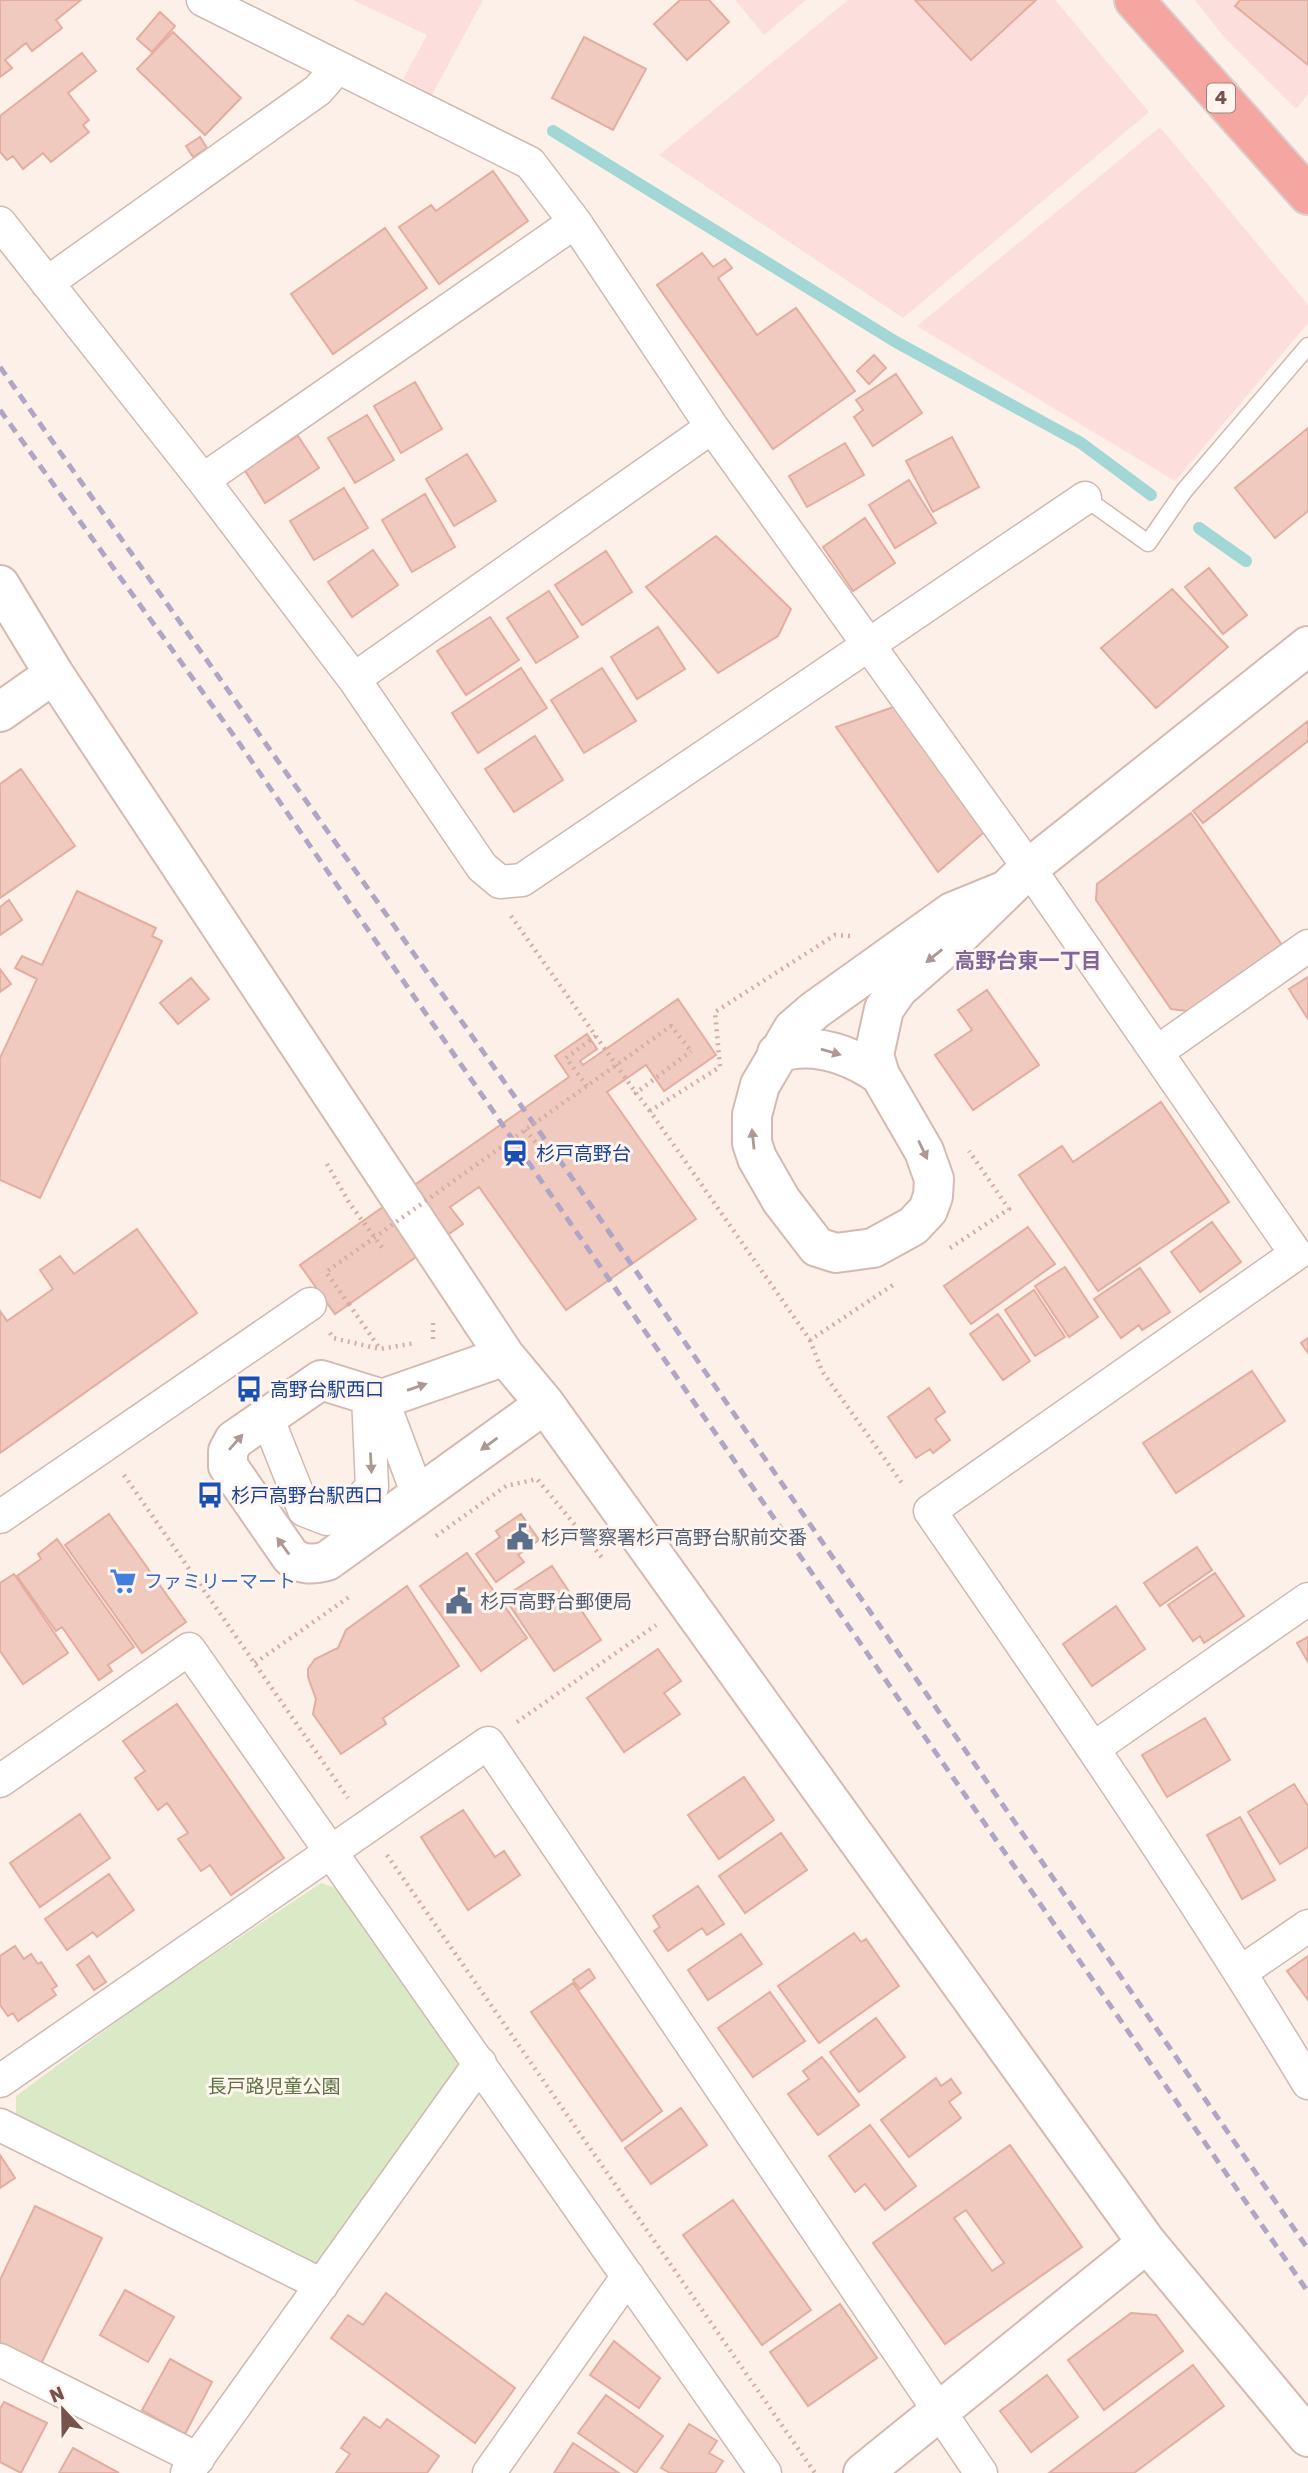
<svg xmlns="http://www.w3.org/2000/svg" width="1308" height="2473" viewBox="0 0 1308 2473" font-family="Rubik,'Noto Sans JP',sans-serif">
<rect width="100%" height="100%" fill="#fcf0e8"/>
<!-- commercial -->
<path fill="#fcdfdc" d="M353,0H483L432,95L403,79L427,35Z
M735,0H806L764,35Z
M848,0H1055L1149,112L903,318L659,155Z
M1195,0H1308V94L1296,109L1224,37Z
M1160,127L1308,305V323L1175,481L917,326Z"/>
<!-- green -->
<path fill="#dbeac6" d="M321,1883L345,1891L461,2059L460,2076L322,2285L16,2118V2096L146,2000Z"/>
<g fill="none" stroke-linecap="round" stroke-linejoin="round">
<!-- stream -->
<path stroke="#a2d7d6" stroke-width="12" d="M553,131L896,342L1081,443L1151,495
M1199,528L1246,561"/>
</g>
<!-- building -->
<path fill="#f1cabf" stroke="#e4ada0" stroke-width="2" fill-rule="evenodd" d="M0,0H81L56,20L62,28L32,51L26,43L5,60L12,68L0,77Z
M680,0H709L729,22L687,60L654,24Z
M915,0H1036L971,60Z
M1240,0H1308V65L1235,6Z
M160,12L175,26L152,52L137,39Z
M173,32L241,98L205,135L137,69Z
M584,37L646,69L613,130L552,98Z
M82,53L96,71L68,93L89,120L83,125L89,132L51,162L43,153L23,169L13,156L7,160L0,152V116Z
M200,137L207,148L193,157L186,146Z
M493,171L528,221L439,284L399,227L431,205L436,211Z
M385,228L427,288L333,354L291,294Z
M702,253L713,267L725,259L732,268L718,278L757,335L796,308L855,391L773,449L657,285Z
M874,355L886,368L869,384L857,371Z
M896,374L922,413L873,446L854,417L863,410L856,400Z
M415,382L442,429L401,453L374,406Z
M367,415L394,460L355,483L328,438Z
M1308,428V511L1275,538L1235,488Z
M298,436L319,468L265,503L244,469Z
M952,437L979,487L933,512L906,461Z
M845,443L864,475L807,507L789,476Z
M467,454L496,501L454,526L426,479Z
M909,480L936,523L895,548L869,505Z
M344,488L368,528L314,560L290,521Z
M425,494L455,547L412,572L382,520Z
M865,518L895,563L853,591L823,547Z
M716,536L791,609L778,636L718,673L646,587Z
M373,550L398,585L352,617L328,582Z
M606,551L632,592L582,625L555,585Z
M1209,568L1247,615L1223,634L1185,587Z
M1172,589L1228,647L1156,708L1101,648Z
M549,591L578,637L536,663L507,618Z
M490,617L519,660L466,695L437,651Z
M658,627L685,669L637,699L611,657Z
M521,668L547,708L478,753L452,713Z
M602,668L636,721L584,753L551,700Z
M908,702L990,827L938,872L836,727Z
M1308,721V741L1203,823L1193,811Z
M535,736L563,780L514,812L485,769Z
M21,769L75,846L0,898V784Z
M1191,813L1282,945L1187,1011L1171,1009L1096,900L1097,884Z
M77,891L156,928L152,936L162,941L40,1198L0,1180V1058L37,979L15,968L22,956L42,965Z
M9,900L22,920L0,935V907Z
M0,969L11,984L0,992Z
M1308,977V1019L1289,989Z
M191,978L209,999L178,1024L160,1003Z
M987,990L1039,1065L973,1110L935,1055L972,1030L958,1010Z
M678,999L716,1055L664,1091L646,1065L607,1092L696,1219L566,1310L479,1187L450,1207L463,1224L335,1314L300,1265L569,1077L555,1056L587,1034L597,1049L580,1061L583,1065Z
M1161,1102L1229,1202L1098,1291L1019,1175L1062,1146L1073,1162Z
M1212,1222L1241,1262L1200,1292L1171,1252Z
M1028,1227L1055,1264L971,1324L944,1286Z
M137,1229L197,1313L0,1453V1311L7,1321L53,1289L40,1270L60,1256L74,1274Z
M1065,1267L1098,1317L1069,1337L1035,1286Z
M1140,1268L1170,1312L1142,1330L1139,1325L1121,1338L1094,1299Z
M1034,1290L1065,1337L1035,1356L1005,1310Z
M998,1314L1030,1361L1003,1380L970,1334Z
M1308,1338V1353L1301,1343Z
M1252,1371L1285,1421L1176,1493L1143,1443Z
M929,1388L945,1412L935,1419L950,1440L933,1453L930,1449L916,1458L888,1417Z
M109,1514L186,1622L142,1653L65,1545Z
M521,1514L539,1540L518,1555L524,1562L496,1582L476,1554L500,1537L496,1531Z
M57,1539L134,1647L108,1665L112,1671L99,1680L62,1627L56,1631L17,1576L41,1559L38,1554Z
M1197,1547L1212,1570L1160,1606L1144,1583Z
M467,1553L527,1638L481,1671L420,1586Z
M552,1566L601,1640L554,1671L504,1597Z
M1215,1573L1244,1616L1204,1643L1200,1636L1193,1641L1168,1605Z
M14,1574L68,1653L23,1684L0,1651V1583Z
M407,1586L459,1666L383,1718L386,1724L341,1754L313,1714L316,1699L308,1677V1669L315,1659L338,1648L346,1630Z
M1116,1606L1145,1649L1092,1686L1063,1644Z
M1308,1637V1662L1297,1643Z
M658,1649L681,1681L664,1693L680,1714L624,1752L587,1698Z
M177,1704L284,1858L231,1895L210,1865L201,1871L178,1839L188,1833L167,1803L158,1810L135,1778L145,1771L123,1741Z
M1205,1718L1230,1760L1167,1797L1142,1755Z
M744,1777L774,1820L719,1859L688,1815Z
M1294,1784L1308,1806V1847L1280,1864L1248,1812Z
M463,1810L495,1857L504,1851L520,1875L468,1910L421,1837Z
M80,1814L110,1858L40,1907L10,1863Z
M1240,1817L1275,1880L1242,1899L1207,1835Z
M781,1833L807,1870L745,1913L719,1876Z
M109,1874L134,1910L97,1937L93,1932L67,1950L45,1919Z
M698,1886L724,1924L707,1935L702,1928L668,1951L654,1931L660,1927L653,1916Z
M854,1933L861,1942L866,1939L899,1986L819,2043L778,1986Z
M741,1934L762,1964L708,2000L688,1970Z
M15,1946L24,1959L31,1954L38,1964L41,1962L57,1986L52,1989L56,1995L18,2021L13,2013L8,2016L0,2005V1956Z
M89,1956L106,1982L94,1990L77,1965Z
M1308,1956V2000L1287,1971Z
M589,1969L595,1978L580,1989L573,1980Z
M573,1983L662,2111L622,2141L531,2012Z
M770,1992L805,2041L753,2077L718,2028Z
M876,2018L905,2057L859,2092L830,2052Z
M822,2057L859,2105L818,2135L788,2094L809,2079L803,2071Z
M936,2078L941,2086L951,2079L961,2093L949,2102L961,2118L909,2157L881,2120Z
M681,2108L707,2145L651,2184L625,2148Z
M870,2125L916,2186L885,2210L865,2184L855,2192L829,2156Z
M1010,2145L1082,2247L945,2344L873,2243ZM966,2210L1004,2263L992,2271L954,2218Z
M0,2155L15,2178L0,2188Z
M733,2200L811,2310L762,2345L683,2235Z
M35,2206L102,2238L41,2364L0,2344V2280Z
M125,2290L174,2317L148,2362L100,2335Z
M386,2293L515,2388L475,2443L331,2338L348,2315L363,2325Z
M840,2304L877,2358L808,2406L770,2352Z
M1131,2313L1156,2315L1183,2351L1104,2410L1068,2360Z
M614,2341L660,2378L639,2408L590,2375Z
M170,2359L212,2382L185,2434L142,2410Z
M1193,2365L1224,2406L1134,2473H1049Z
M1047,2375L1078,2417L1031,2452L1000,2411Z
M606,2395L663,2436L636,2473L578,2433Z
M4,2402L47,2423L21,2473L0,2462V2409Z
M364,2417L380,2428L387,2419L439,2456L427,2473H336L350,2454L341,2448Z
M689,2424L717,2441L709,2453L723,2461L715,2473H670L661,2468Z
M573,2443L619,2473H554Z
M73,2448L119,2473H59Z"/>
<g fill="none" stroke-linecap="round" stroke-linejoin="round">
<!-- lane casing -->
<g stroke="#d0b9b0" stroke-width="19">
<path id="lane" d="M1085,498L1148,543L1184,491L1308,346"/>
</g>
<!-- street casing -->
<g stroke="#d0b9b0" stroke-width="35">
<path id="street" d="M203,0L530,163L575,222L712,427L1029,868L1296,1254L930,1511C1060,1699 1190,1887 1308,2083
M0,223L203,480L354,679L482,867L500,882L522,880L1085,498
M47,283L318,90L337,68
M203,480L575,222
M354,679L712,427
M1157,1052L1308,946
M382,1399L418,1495
M267,1417L304,1510L327,1519L352,1508L372,1487L368,1395
M0,1517L310,1304
M1094,1748L1308,1599
M0,1781L189,1649L765,2473
M1241,1972L1308,1926
M0,2081L488,1743L981,2473
M0,2125L322,2285
M0,2360L198,2459
M187,2473L480,2063
M489,2473L628,2276"/>
</g>
<!-- secondary casing -->
<g stroke="#d6b9b0" stroke-width="42">
<path id="secondary" d="M0,585L54,674L505,1356L545,1404L1147,2243L1308,2437
M0,712L54,674
M1001,892L952,912L815,1010L793,1029L760,1085L752,1115V1143L757,1158L781,1200L817,1247L836,1253L873,1248L913,1226L928,1210L933,1196L934,1179L924,1151L880,1075L874,1055L884,1009L898,989L961,934L1029,868L1308,646
M777,1053C814,1041 849,1054 880,1075
M505,1356L382,1399L321,1380L234,1440L228,1451V1466L291,1557C304,1565 312,1565 327,1561L545,1404
M863,2473L1147,2243"/>
</g>
<!-- highway casing -->
<g stroke="#d9cfcd" stroke-width="42">
<path id="highway" d="M1134,0L1308,195"/>
</g>
<!-- path -->
<path stroke="#d6ada2" stroke-width="4.5" stroke-dasharray="2 5" stroke-linecap="butt" d="M511,916L636,1093
M850,936L835,935L715,1012L720,1067L650,1111L810,1340L893,1285
M587,1086L566,1058L596,1036
M650,1111L636,1093L691,1051
M525,1130L537,1144
M327,1164L350,1204L384,1250
M950,1248L1009,1209L969,1151
M349,1304L380,1349
M330,1333L333,1338L380,1349L415,1343
M433,1339V1320
M810,1340L822,1371L904,1486
M124,1475L348,1798
M436,1536L506,1486L537,1479L604,1560
M255,1663L349,1597
M517,1722L656,1625
M387,1855L815,2473"/>
<!-- lane -->
<use href="#lane" stroke="#fff" stroke-width="16"/>
<!-- street -->
<use href="#street" stroke="#fff" stroke-width="32"/>
<!-- secondary -->
<use href="#secondary" stroke="#fff" stroke-width="38"/>
<!-- highway -->
<use href="#highway" stroke="#f5a6a0" stroke-width="38"/>
<!-- rail -->
<path stroke="#b1a5c6" stroke-width="5" stroke-dasharray="10 7" stroke-linecap="butt" d="M0,367L570,1175L1308,2249
M0,410L237,740L1308,2292"/>
<!-- path-bridge -->
<path stroke="#d6ada2" stroke-width="4.5" stroke-dasharray="2 5" stroke-linecap="butt" d="M349,1304L326,1272L671,1026L691,1051"/>
</g>
<!-- one-way arrows -->
<defs><path id="oneway-solid" d="M-6-.8H1V-3.2L6.5 0L1 3.2V.8H-6Z" transform="scale(1.75)"/></defs>
<g fill="#ad9894">
<use href="#oneway-solid" transform="translate(934 956) rotate(141)"/>
<use href="#oneway-solid" transform="translate(831 1052) rotate(16)"/>
<use href="#oneway-solid" transform="translate(753 1139) rotate(-96)"/>
<use href="#oneway-solid" transform="translate(923 1150) rotate(65)"/>
<use href="#oneway-solid" transform="translate(417 1387) rotate(-19)"/>
<use href="#oneway-solid" transform="translate(236 1442) rotate(-49)"/>
<use href="#oneway-solid" transform="translate(489 1444) rotate(144)"/>
<use href="#oneway-solid" transform="translate(371 1463) rotate(87)"/>
<use href="#oneway-solid" transform="translate(283 1546) rotate(-126)"/>
</g>
<!-- icons -->
<defs>
<g id="station-bare" transform="scale(2.1)"><path d="M-3-6H3Q5-6 5-4V2Q5 4 3 4L4.5 6H3L1.5 4h-3L-3 6H-4.5L-3 4Q-5 4-5 2V-4Q-5-6-3-6ZM-3.5-4v3h7v-3ZM-3.5 1v1.5H-2V1ZM2 1v1.5H3.5V1Z" fill="#1a4fb4" stroke="#fff5ee" stroke-width="2.5" paint-order="stroke"/></g>
<g id="bus-bare" transform="scale(2.1)"><path d="M-5-6H5V4H4V6H2V4H-2V6H-4V4H-5ZM-3.5-4V0h7V-4ZM-3.5 1.2v1.5H-2V1.2ZM2 1.2v1.5H3.5V1.2Z" fill="#1a4fb4" stroke="#fff5ee" stroke-width="2.5" paint-order="stroke"/></g>
<g id="civic-bare" transform="scale(2.1)"><path d="M-.6-6.5H3V-4.5H.6V-3L4-1V1h2V6H-6V1h2V-1L-.6-3ZM-1.2 2.5V6h2.4V2.5Z" fill="#5c6f8a" stroke="#fff5ee" stroke-width="2.5" paint-order="stroke"/></g>
<g id="supermarket-bare" transform="scale(2.1)"><path d="M-6-5.5h2.5l.6 2H6L4.5 2H-2.5L-4.4-4H-6ZM-1.5 3.2a1.3 1.3 0 1 0 .1 0ZM3 3.2a1.3 1.3 0 1 0 .1 0Z" fill="#3f7fe0" stroke="#fff5ee" stroke-width="2.5" paint-order="stroke"/></g>
</defs>
<g fill-rule="evenodd">
<use href="#station-bare" x="515" y="1153"/>
<use href="#bus-bare" x="249" y="1389"/>
<use href="#bus-bare" x="210" y="1495"/>
<use href="#civic-bare" x="520" y="1537"/>
<use href="#supermarket-bare" x="123" y="1581"/>
<use href="#civic-bare" x="459" y="1601"/>
</g>
<g text-anchor="middle" stroke-width="6" stroke-linejoin="round" paint-order="stroke">
<!-- shield labels -->
<rect fill="#fff5ee" stroke="#9f847d" stroke-width="2" x="1207" y="83.5" width="28" height="29" rx="5"/>
<g font-size="18" font-weight="bold" fill="#76534c">
<text x="1221" y="104">4</text>
</g>
<!-- transit labels -->
<g font-size="19" fill="#164399" stroke="#fff5ee" text-anchor="start">
<text x="536" y="1160">杉戸高野台</text>
<text x="270" y="1396">高野台駅西口</text>
<text x="231" y="1502">杉戸高野台駅西口</text>
</g>
<!-- service labels -->
<g font-size="19" fill="#4e5e75" stroke="#fff5ee" text-anchor="start">
<text x="541" y="1544">杉戸警察署杉戸高野台駅前交番</text>
<text x="480" y="1608">杉戸高野台郵便局</text>
</g>
<!-- shop labels -->
<g font-size="19" fill="#366cbe" stroke="#fff5ee" text-anchor="start">
<text x="144" y="1588">ファミリーマート</text>
</g>
<!-- park labels -->
<g font-size="19" fill="#5a7541" stroke="#fff5ee">
<text x="274" y="2093">長戸路児童公園</text>
</g>
<!-- neighbourhood labels -->
<g font-size="21" font-weight="bold" fill="#7f6899" stroke="#fff5ee">
<text x="1028" y="968">高野台東一丁目</text>
</g>
</g>
<!-- north arrow -->
<g transform="translate(63 2410) rotate(338)" stroke="#fff5ee" stroke-width="5" paint-order="stroke">
<path d="M0-5L12 26L0 18L-12 26Z" fill="#76534c"/>
<text y="-10" font-size="19" font-weight="bold" text-anchor="middle" fill="#76534c">N</text>
</g>
</svg>
